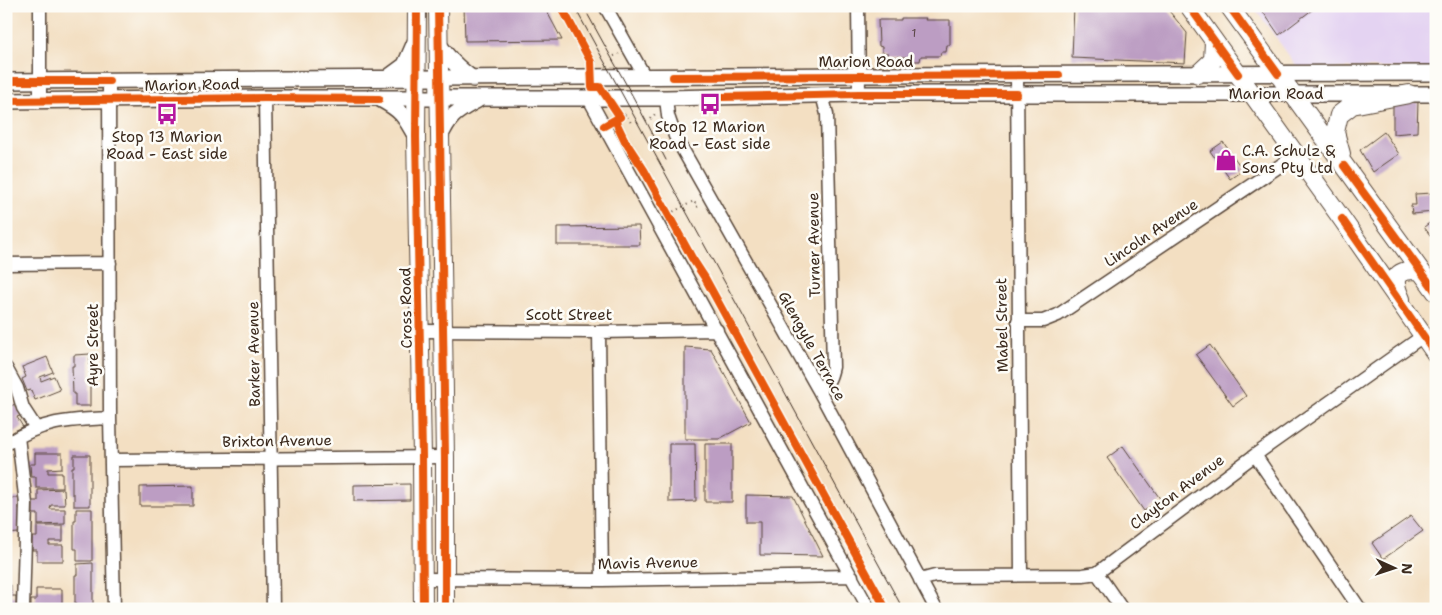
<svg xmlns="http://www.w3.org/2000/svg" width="1442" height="615" viewBox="0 0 1442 615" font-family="'Shantell Sans',sans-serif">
<rect width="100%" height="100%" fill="#fdfcf7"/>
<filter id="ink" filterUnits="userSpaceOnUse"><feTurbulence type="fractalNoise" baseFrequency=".02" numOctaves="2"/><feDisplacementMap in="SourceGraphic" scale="10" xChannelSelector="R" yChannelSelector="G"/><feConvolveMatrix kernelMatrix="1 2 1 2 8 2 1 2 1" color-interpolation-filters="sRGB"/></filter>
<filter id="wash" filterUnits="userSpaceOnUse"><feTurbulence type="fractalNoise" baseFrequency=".0096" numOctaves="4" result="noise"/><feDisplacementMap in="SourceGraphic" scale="20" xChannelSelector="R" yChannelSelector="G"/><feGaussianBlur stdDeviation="1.12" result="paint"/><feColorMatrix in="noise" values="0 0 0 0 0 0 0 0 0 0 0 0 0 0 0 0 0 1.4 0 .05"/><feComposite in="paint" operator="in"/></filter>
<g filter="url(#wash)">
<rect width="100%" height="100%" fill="#f3dfc2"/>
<!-- built -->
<path fill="#e4d3f2" d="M1253,6H1436V68H1298Z"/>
<g id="blocks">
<!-- building -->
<path fill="#bc9dc3" d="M464,6H544L562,40L465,41Z
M1074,6H1165L1187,33L1185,63L1072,58Z
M1259,6H1317L1279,35Z
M901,18H926L925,20H950V45H947L946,52H941L940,56H921L920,61H908V57H888V53H882V47L879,46L878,20H901Z
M1418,102L1417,132L1393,134V103Z
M1384,132L1399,154L1373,172L1360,150Z
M1223,142L1243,170L1230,179L1210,151Z
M1433,193L1434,212L1412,214L1411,205H1416L1415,194Z
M1436,218V243L1424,227Z
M639,226L640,245H557V227Z
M1210,345L1246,396L1233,406L1196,355Z
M685,347L711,349L751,422L719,439H685Z
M90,354V406H75V394H73L72,366H74V355Z
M47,357L53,372L40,377L41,381L54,376L60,390L35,400L31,390L27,391L22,379L26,377L22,367Z
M6,399L11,406L15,404L22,415L17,417L23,427L6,437Z
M669,444H695L696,501L669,502Z
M705,444H732V502H705Z
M1123,446L1161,500L1144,511L1107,458Z
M35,453H62V468L48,469V473H62V488H36V477H31L30,464H35Z
M74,455H90V506H74V494H72V467H74Z
M410,484V500L354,501V485Z
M193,486V506H140V487Z
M64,489L65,505H51L50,509H65V524L38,525V514H33V501H38V490Z
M746,495L793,496L823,556L760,555V522H746Z
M6,498H19V509H24V523H19V533L6,534Z
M76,509H92V561H77V549H74V521H76Z
M1411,516L1423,531L1383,559L1372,543Z
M37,526H63V541H49V545H63V561H37V550H32V537H37Z
M93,563V609H77V603H75V575H77V564Z
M6,585H11V596H16V609H6Z
M36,589H62V605H48V607H43V609H31V600H36Z"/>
</g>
</g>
<g filter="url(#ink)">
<use href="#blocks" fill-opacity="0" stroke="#574537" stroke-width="1"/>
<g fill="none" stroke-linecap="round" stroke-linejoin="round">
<!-- minor casing -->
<g stroke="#574537" stroke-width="15">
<path id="minor" d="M40,6V101
M605,6L645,77
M858,6L859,94
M1017,75L1021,575
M109,81L110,418L114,609
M588,97L869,609
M265,98L273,609
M666,98L668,116L675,136L818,389L936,609
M6,264L110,263
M1018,321H1043L1058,315L1296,155
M420,331L599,332L717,330
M599,332L602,580
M6,368L17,388L23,408L36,428
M818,389C829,382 830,380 833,367L827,114L822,95
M18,437L26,504L23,609
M6,444C43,421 67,420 110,418
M1255,455L1360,609
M111,460L445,457
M1097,573L1122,609
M423,579L602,580L852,576
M920,580L935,576L1083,575L1097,573L1255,455L1423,336"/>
</g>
<!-- major casing -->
<g stroke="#574537" stroke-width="18">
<path id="major" d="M438,43C449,59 457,67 473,79
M386,79L405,65L415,42
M6,81L859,75L1436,73
M380,99C402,111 404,115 416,137
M6,101L265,98H666L859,94H1436
M440,137C451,113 457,112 479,99"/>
</g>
<!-- highway casing -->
<g stroke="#574537" stroke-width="20">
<path id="highway" d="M417,6L416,137L422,456L423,609
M438,6L445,457V609
M1189,6L1342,219L1436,354
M1229,6L1436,292
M1198,74L1213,60L1214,42
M1341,154L1335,132L1339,115L1352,105L1409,94
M1401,299C1391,278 1395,269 1420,270"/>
</g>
<!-- path -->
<path stroke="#574537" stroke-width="2" stroke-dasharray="1 4" stroke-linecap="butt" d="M614,56L619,54
M591,62L598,60
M620,117L626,114L631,123
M651,119L655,114
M669,214L694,201L697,207L699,206L698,204"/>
<!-- minor -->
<use href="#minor" stroke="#fff" stroke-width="12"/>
<!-- major -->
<use href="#major" stroke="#fff" stroke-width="15"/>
<!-- highway -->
<use href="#highway" stroke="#fff" stroke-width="18"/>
<!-- tram -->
<path stroke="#3b2a1e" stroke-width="1" d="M574,6L903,609
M588,15C614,63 642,111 666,160"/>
<!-- cycleway casing -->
<g stroke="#fdfcf7" stroke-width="11">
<path id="cycleway" d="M417,6L416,137L422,456L423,609
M438,6L445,457V609
M561,6L591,62L592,87H600L620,117L604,126
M1189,6L1238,74
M1229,6L1278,74
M673,77L1059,75
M6,81H109
M722,97L859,94H1017
M6,101L265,98L379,99
M615,120L625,141L644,170L692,258L705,278L886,609
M1344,166L1436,292
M1342,219L1436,354"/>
</g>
<!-- cycleway -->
<use href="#cycleway" stroke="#e8590c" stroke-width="8"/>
</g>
</g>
<!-- icons -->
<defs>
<g id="bus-bare" transform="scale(1.725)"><path d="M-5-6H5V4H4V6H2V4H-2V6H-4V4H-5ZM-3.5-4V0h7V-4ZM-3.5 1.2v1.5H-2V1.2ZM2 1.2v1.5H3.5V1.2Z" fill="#b5179e" stroke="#fdfcf7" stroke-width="2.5" paint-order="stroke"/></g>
<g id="shop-bare" transform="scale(1.725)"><path d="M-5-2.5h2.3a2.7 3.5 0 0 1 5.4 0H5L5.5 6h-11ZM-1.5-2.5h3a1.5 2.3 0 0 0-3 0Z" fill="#b5179e" stroke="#fdfcf7" stroke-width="2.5" paint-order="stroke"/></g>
</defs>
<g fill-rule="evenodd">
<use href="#bus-bare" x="710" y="104"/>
<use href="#bus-bare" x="167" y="114"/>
<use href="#shop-bare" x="1226" y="160"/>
</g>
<g text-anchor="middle" stroke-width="5" stroke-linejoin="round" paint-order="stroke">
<!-- number labels -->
<g font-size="12" fill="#5b4747">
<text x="914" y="37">1</text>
</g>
<!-- street labels -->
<g font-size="15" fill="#3b2a1e" stroke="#fdfcf7">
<text x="866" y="67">Marion Road</text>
<text transform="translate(192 85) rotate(-1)" y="5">Marion Road</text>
<text x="1276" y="99">Marion Road</text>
<text transform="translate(1151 233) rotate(-34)" y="5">Lincoln Avenue</text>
<text transform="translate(814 245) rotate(-91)" y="5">Turner Avenue</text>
<text transform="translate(406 308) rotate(-91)" y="5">Cross Road</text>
<text x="569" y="320">Scott Street</text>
<text transform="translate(1002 325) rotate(-91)" y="5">Mabel Street</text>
<text transform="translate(93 345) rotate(-90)" y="5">Ayre Street</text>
<text transform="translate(812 346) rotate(61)" y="5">Glengyle Terrace</text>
<text transform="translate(254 354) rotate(-91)" y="5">Barker Avenue</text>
<text transform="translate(277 441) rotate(-1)" y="5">Brixton Avenue</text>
<text transform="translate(1177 492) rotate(-37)" y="5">Clayton Avenue</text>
<text transform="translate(648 563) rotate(-1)" y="5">Mavis Avenue</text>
</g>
<!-- poi labels -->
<g font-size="15" fill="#3b2a1e" stroke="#fdfcf7">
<text x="710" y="132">Stop 12 Marion<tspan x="710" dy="17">Road - East side</tspan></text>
<text x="167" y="142">Stop 13 Marion<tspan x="167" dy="17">Road - East side</tspan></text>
<text x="1242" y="156" text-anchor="start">C.A. Schulz &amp;<tspan x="1242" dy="17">Sons Pty Ltd</tspan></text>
</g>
</g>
<!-- margin -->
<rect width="1442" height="615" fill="none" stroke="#fdfcf7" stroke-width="25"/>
<!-- north arrow -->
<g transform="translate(1394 568) rotate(93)" stroke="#fdfcf7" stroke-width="4" paint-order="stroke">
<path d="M0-4L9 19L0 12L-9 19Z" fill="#3b2a1e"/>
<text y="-8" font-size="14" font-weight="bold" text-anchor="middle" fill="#3b2a1e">N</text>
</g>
</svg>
